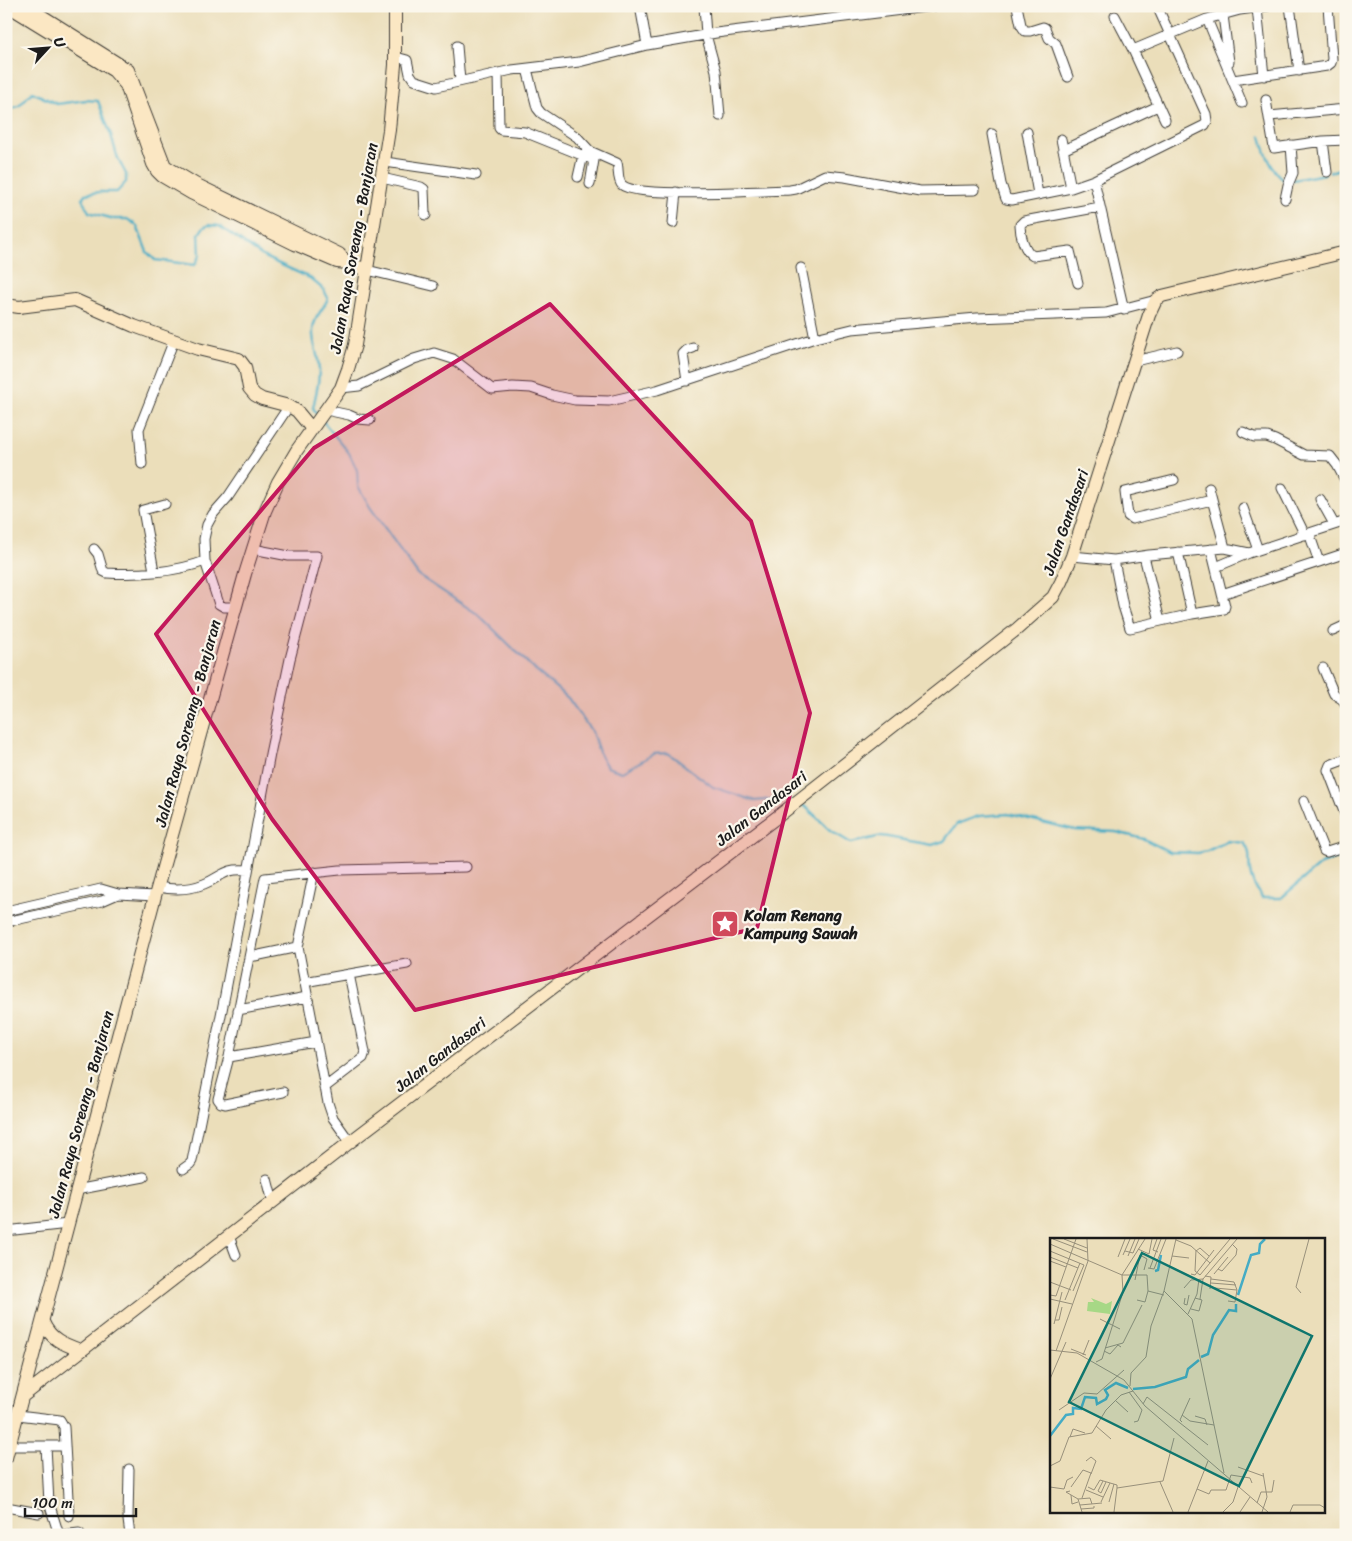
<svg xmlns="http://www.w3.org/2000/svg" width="1352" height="1541" viewBox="0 0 1352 1541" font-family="Sriracha,sans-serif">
<rect width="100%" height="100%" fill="#fbf7ec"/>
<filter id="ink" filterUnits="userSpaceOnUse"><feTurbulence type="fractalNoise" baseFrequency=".02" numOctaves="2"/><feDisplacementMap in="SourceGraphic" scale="10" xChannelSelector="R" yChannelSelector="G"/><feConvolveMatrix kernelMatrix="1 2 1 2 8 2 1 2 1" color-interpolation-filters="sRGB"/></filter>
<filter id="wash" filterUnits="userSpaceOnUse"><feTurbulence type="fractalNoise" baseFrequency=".0096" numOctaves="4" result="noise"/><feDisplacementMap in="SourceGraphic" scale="20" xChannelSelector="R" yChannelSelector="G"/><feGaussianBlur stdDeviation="1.12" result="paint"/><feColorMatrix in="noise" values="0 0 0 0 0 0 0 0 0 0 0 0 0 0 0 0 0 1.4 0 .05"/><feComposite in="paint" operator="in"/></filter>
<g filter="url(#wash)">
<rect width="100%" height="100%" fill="#ebdeba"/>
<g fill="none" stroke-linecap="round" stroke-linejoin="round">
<!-- stream -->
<path stroke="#45acc5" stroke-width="2.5" d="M6,112L20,105L32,92L57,104L86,100L98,101L111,135L118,159L126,174V182L117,192H100L85,194L82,199L89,212L114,219H127L132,222L137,226L147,252L155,260L195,265L200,255L199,234L203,228L208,225L219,226L264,257L310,278L324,290L328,298C324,309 313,318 313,330C312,341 317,351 318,361C321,377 316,393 313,408L317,414
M1261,136C1265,152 1271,171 1285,181H1288
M1330,172L1346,167
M1293,180L1325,174
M322,420L349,453L357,470L358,486L370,507L418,575L479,615L536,671L568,698L592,732L600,755L607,767L622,772L654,754L668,753L713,787L755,801L785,798L790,800
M800,804L806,807L831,831L851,843L882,836L932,845L944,841L957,824L979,816L1008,814L1075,830L1116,832L1144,839L1170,852L1198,853L1207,851L1228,841L1244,843C1252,853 1248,859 1250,871C1251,881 1256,890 1262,898H1281L1321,864L1346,856"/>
</g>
</g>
<g filter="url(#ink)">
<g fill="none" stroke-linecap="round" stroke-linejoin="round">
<!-- street casing -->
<g stroke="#3b3934" stroke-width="11">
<path id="street" d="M640,6L647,45
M704,6L706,35L716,71L720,116
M1017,6L1021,25L1025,31H1030L1043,27L1045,28L1049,38L1056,44L1068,77
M1290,6L1299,71
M1257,8L1264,76
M1223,15L1229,62
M1115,16L1133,50L1165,120
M1207,19L1242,103
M457,46L460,81
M1133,50L1207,19L1240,10L1268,6
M396,57L407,60L410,74L414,80L436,87L512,70L579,62L647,45L716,33L934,6
M527,69L537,108L541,113L577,137L590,151L617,163C619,169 617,180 622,185C636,198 765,191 790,190L796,189L825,175L845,177L920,191L975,190
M498,73L499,128L501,130L525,132L532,135L594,160L590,184
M1233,80L1327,66L1331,63L1332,59L1328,6
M1266,100L1274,148L1323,141L1346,140
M1269,116L1346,109
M1027,132L1038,194
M992,134L1001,184L1006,199L1012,200L1071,188L1094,180L1124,310
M1061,139L1071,188
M1323,141L1327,172
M1063,150L1158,106
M385,162L476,175
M578,177L583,155
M382,178L421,187L424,189L425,214L426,215
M1094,180L1205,125L1207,121L1206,114L1157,6
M1285,199L1288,185L1293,173L1291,145
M673,223L676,192
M801,268L815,338
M367,270L433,286
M1078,283L1070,251L1033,256C1024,251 1020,234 1020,225L1024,221L1100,207
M1135,361L1177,351
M687,381L683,354L687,350L693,348
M341,388L359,386L414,359L434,353L453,359L492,389L513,387L531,388L552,395L575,400L609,401L657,390L815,338L852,329L977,318L1106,313L1156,300
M326,410L349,415L358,419L370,420
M1243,432L1254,437H1267L1275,440L1304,455L1330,456L1337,465L1346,482
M142,464L139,429L174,340
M1174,480L1125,492L1128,516L1132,519L1212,500
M1209,488L1225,548
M1282,488L1305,535
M1320,499L1334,524
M1243,508L1258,550
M1309,533L1319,562
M94,549L98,554L103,571L107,573C137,575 177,572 205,561L204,539L207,525L213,514L228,497L289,406
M1178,552L1192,614
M1072,556L1114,560L1149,555L1225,548L1249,553L1346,521
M1144,556L1160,621
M1114,560L1123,606L1130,628L1192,614L1224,609L1225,606L1211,549
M205,561L219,604L224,607H235
M1216,567L1249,553
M154,571L143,510L165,504
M1222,594L1346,553
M1333,631L1346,625
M1323,668L1334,694L1343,700L1346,705
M1346,759L1330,765L1328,770L1346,817
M1304,801L1324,851L1327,852L1346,846
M314,872L298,947L328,1103L333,1118L350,1142
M158,887C173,890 189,890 204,884C224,876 223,868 248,870
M6,911L101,889L118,894L155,896
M6,922L102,901L118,894
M250,957L298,947
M304,982L407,964
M238,1010L307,997
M229,1057L316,1042
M324,1088L363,1058L365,1052L349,974
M283,1092L225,1104L221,1103L218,1099L229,1057L265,878L340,870L466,867
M183,1169L190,1164L192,1161L225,995L270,754L290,659L317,556H289L253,549
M267,1179L273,1202
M76,1190L144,1177
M6,1231L68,1224
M229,1236L236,1255
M18,1415L60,1420L64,1427L69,1516
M6,1446H46L49,1503L59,1535
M46,1446H65
M129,1469L128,1520L130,1535
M6,1507L39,1513
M61,1535L79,1533L81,1535"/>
</g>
<!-- secondary casing -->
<g stroke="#3b3934" stroke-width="14">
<path id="secondary" d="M8,6L114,71L126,85L153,164L157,171L162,176L191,193L295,244L337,262L347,263L367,270
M26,6L128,70L165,166L195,184L339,254L347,263
M6,305L19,307L75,300L134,326L198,349L239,359L245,367L249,388L255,395L262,399L289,406L297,411L312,429
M43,1322C50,1339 63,1344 80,1350
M23,1396L350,1142L781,814L1017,629L1053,597L1061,582L1072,556L1149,315L1156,300L1162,296L1346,252
M6,1458L155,896L245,574L265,511L278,482L297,450L341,388L348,369L355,345L389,130L395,65V6"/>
</g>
<!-- street -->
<use href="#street" stroke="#fff" stroke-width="9"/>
<!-- secondary -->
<use href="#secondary" stroke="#fbe7c3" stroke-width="12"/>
</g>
</g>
<!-- marked area -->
<path fill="#c2185b" fill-opacity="0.2" stroke="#c2185b" stroke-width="4" stroke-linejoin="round" d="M550,304L751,521L810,713L757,928L415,1010L272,819L156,634L314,448Z"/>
<!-- icons -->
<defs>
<g id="sight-square" transform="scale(1.4375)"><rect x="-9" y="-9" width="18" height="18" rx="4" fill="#d1495b" stroke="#fbf7ec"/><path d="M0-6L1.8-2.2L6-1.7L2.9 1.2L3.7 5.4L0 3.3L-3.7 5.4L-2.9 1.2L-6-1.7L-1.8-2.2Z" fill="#fff"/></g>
</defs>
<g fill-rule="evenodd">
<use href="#sight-square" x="725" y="924"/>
</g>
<g text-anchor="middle" stroke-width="4.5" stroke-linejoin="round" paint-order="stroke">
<!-- street labels -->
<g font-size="16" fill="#1c1c1c" stroke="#fbf7ec">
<text transform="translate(353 248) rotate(-80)" y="6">Jalan Raya Soreang - Banjaran</text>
<text transform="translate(1065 522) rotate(-71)" y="6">Jalan Gandasari</text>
<text transform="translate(187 723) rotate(-75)" y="6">Jalan Raya Soreang - Banjaran</text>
<text transform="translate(761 808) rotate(-38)" y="6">Jalan Gandasari</text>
<text transform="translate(440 1054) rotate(-38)" y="6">Jalan Gandasari</text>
<text transform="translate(80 1114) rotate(-75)" y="6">Jalan Raya Soreang - Banjaran</text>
</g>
<!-- poi labels -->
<g font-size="16" font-weight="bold" fill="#1c1c1c" stroke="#fbf7ec" text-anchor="start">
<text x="744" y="921">Kolam Renang<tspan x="744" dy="18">Kampung Sawah</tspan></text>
</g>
</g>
<!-- overview -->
<g transform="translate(1050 1238)">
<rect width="275" height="275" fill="#ebdeba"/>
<path d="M41,60L56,66L62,63L60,76L37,73L38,64H44Z" fill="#a7d886"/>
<path fill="none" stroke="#45acc5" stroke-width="2.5" d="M105,33L108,32L111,17M188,57L201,17L209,15L210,6L215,1M151,119L158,116L163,97L179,72L186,73V66M83,151L105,149L136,139L138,131L149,122M0,198L16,177L23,176V170L31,171L35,159L46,160L47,166L56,161L58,157L55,152L66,145L78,150"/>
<path fill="none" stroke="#98907b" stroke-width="1" d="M3,1L37,14M14,1L37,10M107,1L103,12L108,14M126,1L114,53L142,81L174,235M126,2L141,8L160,25M0,6L72,37H97L98,53M88,11L99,16L102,1M146,12L145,33L150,37L180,1M0,13L34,27L23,53M75,13L83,15L89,1M146,13L150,10L159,18M73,17L80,1M78,18L85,1M122,18L139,20M0,19L28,30M68,19L75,1M0,23L16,29M98,30L104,31L116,1M100,30L111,1M168,31L172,33L186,17L187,11L182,6M141,36L145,37L164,12M164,36L178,19M155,38L161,39L160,51M161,41L184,44L187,52L185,64L178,63M85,42L90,17L97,21L94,32M0,44L21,52M161,45L186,47M134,50L141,42L153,41L187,1M165,50L187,52M251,55L246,49L259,1M0,57L6,58L26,1M135,60L134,66L137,67L139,57M0,61L22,66M150,61L153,41M15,62L30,25M87,62L95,64L98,53L114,57M141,71L149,73L152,62L145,60M138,76L147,56L149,41M50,81L70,91M5,82H9L12,69M4,86L12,54M55,110L73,105L92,67M21,111L36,117M0,112L27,115L74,142L95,168L218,274M6,113L38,23L37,1M54,113L60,116L68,107L71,109M33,117L39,102M46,124L52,121L73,54L72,37L95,1M0,141L16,104M80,148L81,135L96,119L101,88L114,53M79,154L92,172L88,183L84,184M66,163L78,174M93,166L97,159L158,207M9,172L34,155L47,156L74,132M132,177L140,183L164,187M145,178L155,181L157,187M132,184L130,182L140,160M46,188L61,201M20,199L23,191L35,195M36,223L41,219L46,223L41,236M0,228L10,223L19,199L42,195L56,172L71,157L83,153M188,229L213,238M53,243L48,253L51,255L56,244M110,244L123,274M0,249L14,251L17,242L23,239M21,249L33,232L41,235L32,260M38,249L44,252L50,242L67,247V250M147,251L159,256L161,252H176L181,237L200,240L202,245M36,252L53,259M20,253L16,254L28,261M21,257L22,266L28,264M51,264L60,245M59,264L64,246M207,265L211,254H222L224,242M30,267L52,265M31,271L44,270V268M32,274L28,261L40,260L42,266M64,274L67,250L113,243L124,200M138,274L158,223M173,274L183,264L188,249M190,274L200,259M212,274L217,259L213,235M240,274L243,267H270L275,270"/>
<path fill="#0f766e" fill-opacity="0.15" stroke="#0f766e" stroke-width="2.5" d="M92,15L262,98L189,248L19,164Z"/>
<rect width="275" height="275" fill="none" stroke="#1c1c1c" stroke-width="2.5"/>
</g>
<!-- margin -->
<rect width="1352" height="1541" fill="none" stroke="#fbf7ec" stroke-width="25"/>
<!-- north arrow -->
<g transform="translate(48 48) rotate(64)" stroke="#fbf7ec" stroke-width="4" paint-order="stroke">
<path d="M0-4L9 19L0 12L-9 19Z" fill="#1c1c1c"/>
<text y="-8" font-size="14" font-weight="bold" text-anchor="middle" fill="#1c1c1c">U</text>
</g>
<!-- scale -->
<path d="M25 1508v8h111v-8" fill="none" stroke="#1c1c1c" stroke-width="2.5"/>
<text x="32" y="1508" font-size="15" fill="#1c1c1c" stroke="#fbf7ec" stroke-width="4" paint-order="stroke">100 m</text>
</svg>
